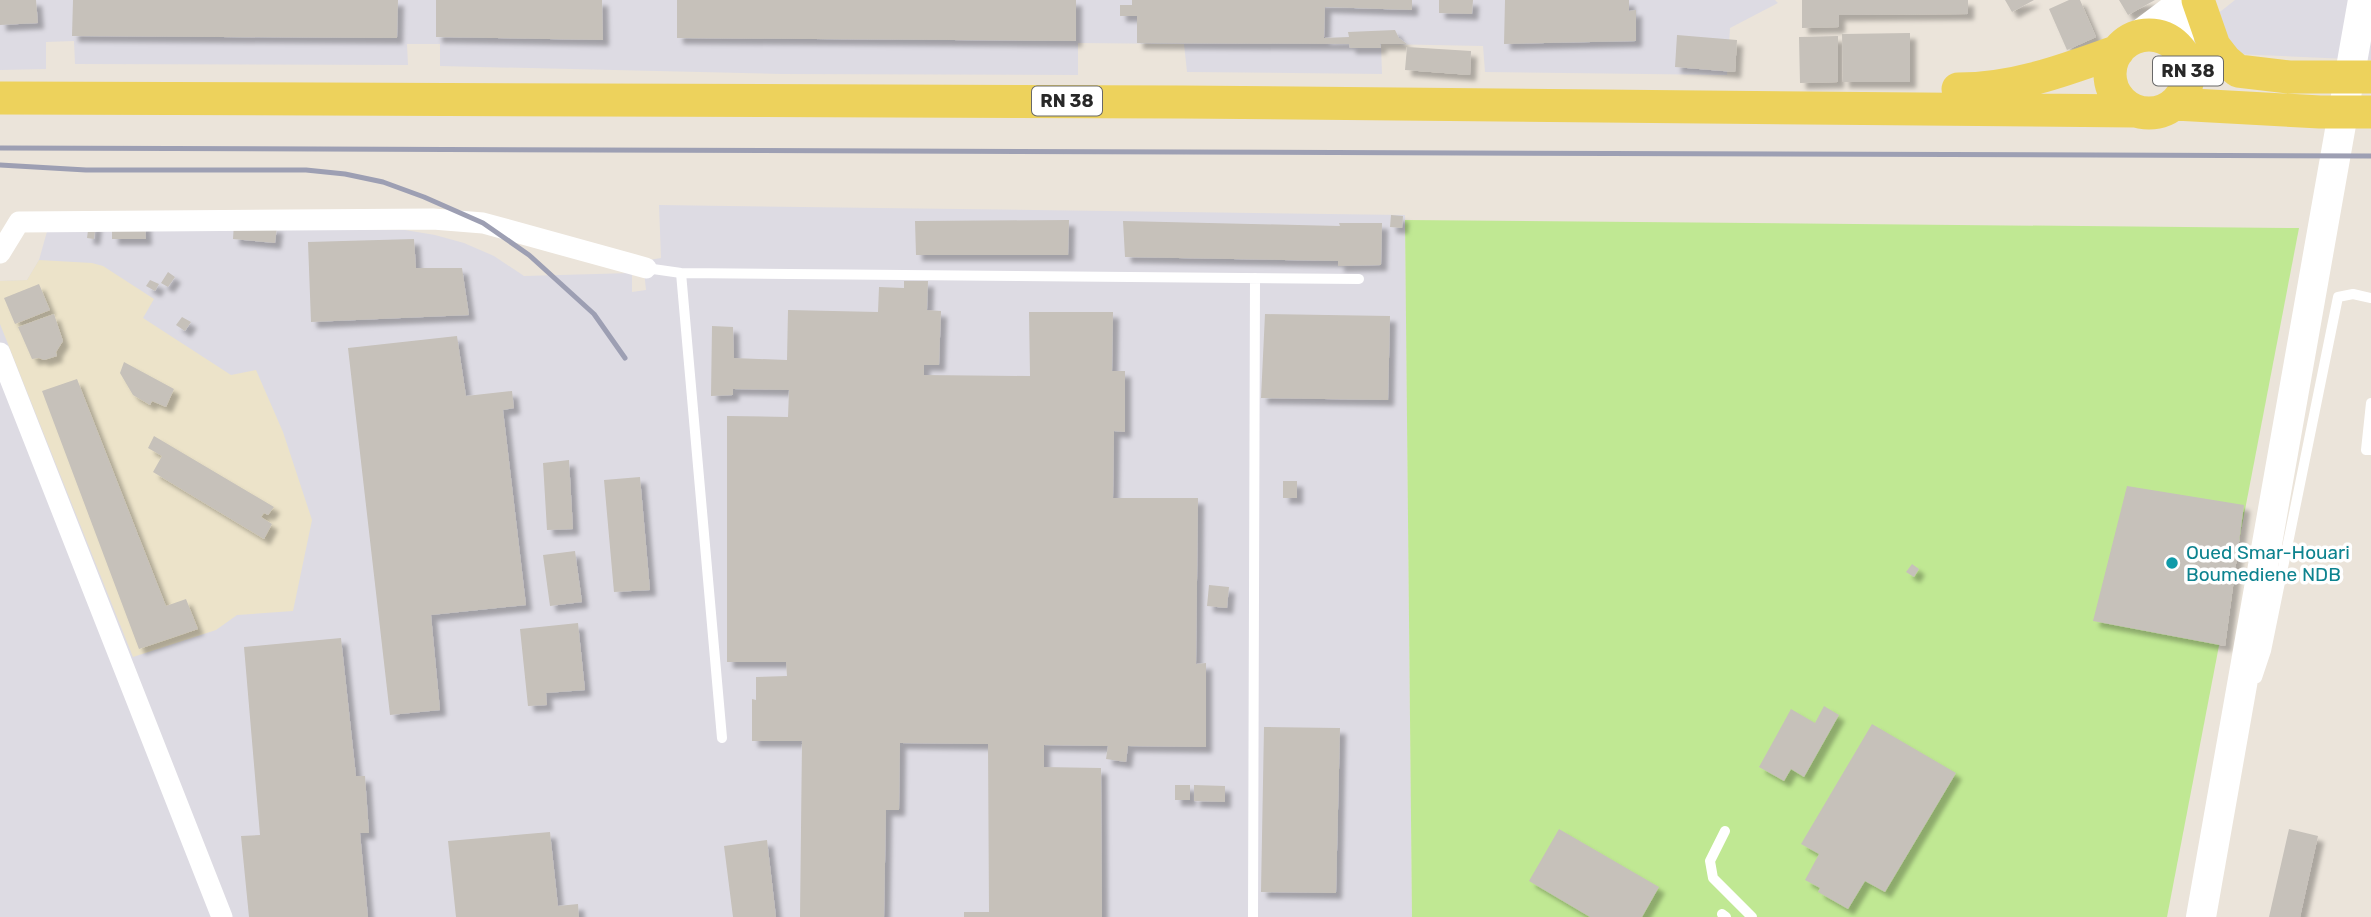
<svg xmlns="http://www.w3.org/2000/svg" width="2371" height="917" viewBox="0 0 2371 917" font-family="Rubik,sans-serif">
<defs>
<filter id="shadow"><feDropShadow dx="6" dy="6" stdDeviation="2" flood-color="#0004"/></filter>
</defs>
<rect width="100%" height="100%" fill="#ebe4da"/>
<!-- industrial -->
<path fill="#dddbe3" d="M0,0H1775L1778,3L1730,28L1727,75L1485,72L1483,46L1381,44L1382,74L1187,72L1184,44L1078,43V75L781,74L440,66V44H407L408,65L75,64L74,41L46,42V69L0,70Z
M2235,0H2371V60L2234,54L2211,19Z
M659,205L1405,215L1412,917H0V281L27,280L39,260L48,228L405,230L435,235L464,243L494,256L524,276L632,273V292L646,290L643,261L661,258Z"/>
<!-- education -->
<path fill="#ece3c9" d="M39,260L92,263L103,266L154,299L143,318L231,375L256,370L283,432L312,520L293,611L237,615L216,630L133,657L0,324V281L27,280Z"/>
<!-- pitch -->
<path fill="#c0e893" d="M1405,220L2299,228L2167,917H1412Z"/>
<!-- building -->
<path fill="#c6c1ba" filter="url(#shadow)" d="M0,0H36L38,23L0,25Z
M73,0H398L397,38L72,36Z
M436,0H602L603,40L436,37Z
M677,0H1076V41L677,38Z
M1132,0H1412V10L1325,7L1324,38L1349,37L1348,32L1395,30L1399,38L1407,44H1380L1381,48H1350L1349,44L1137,43V16H1120V5H1132Z
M1439,0H1473L1472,14L1439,13Z
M1505,0H1629V11L1636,10V41L1504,44Z
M1802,0H1968V14L1839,15V27L1802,28Z
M2005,0H2034L2012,12Z
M2069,0H2080L2096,37L2067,50L2049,9Z
M2119,0H2155L2128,15Z
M1910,33V82H1843L1842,34Z
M1677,35L1737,40L1735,72L1675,67Z
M1838,36V82L1800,83L1799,37Z
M1407,47L1471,51L1470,75L1405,70Z
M1391,215L1403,216L1402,228L1390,227Z
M1069,220L1068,255H916L915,221Z
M1123,221L1340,226L1339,223H1382L1381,265L1338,266V261L1125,257Z
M89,223L96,224L94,239L87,238Z
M112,223H145L146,239H112Z
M234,223L277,227L275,243L233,239Z
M414,239L416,268H462L469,315L311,322L308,242Z
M168,272L175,277L168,287L161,283Z
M150,280L159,284L155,291L146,286Z
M904,281H928L927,310L941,311L939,365H924V375L1030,376L1029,312H1113L1112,371H1125V432L1114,431L1113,498H1198L1196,664L1206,663V747L1128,746L1126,762L1106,759L1108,746L1044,745V767L1101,768L1102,917H964V912H989L988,744L900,743L899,810H886L884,917H800L802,741H752V699L756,700V677L787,676L786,662H727V416L788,417L789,390L733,389V395L711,396L712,326L733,327L734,358L787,360L788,310L878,312L879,287L904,288Z
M39,284L50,310L15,324L4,298Z
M54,314L63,341L56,352L57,356L44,360L39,358L32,359L18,327Z
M1265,314L1390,316L1388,400L1261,398Z
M182,317L191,322L185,331L176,325Z
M457,336L466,396L512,391L514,408L503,410L526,605L431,615L440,710L390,715L348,348Z
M124,362L174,389L166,407L152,401L150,405L133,395L120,373Z
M77,379L166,606L186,599L198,629L139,649L42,391Z
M154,436L274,507L268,515L264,513L261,517L272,524L264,539L153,472L162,456L148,448Z
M569,460L573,529L547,530L543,463Z
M640,477L650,590L614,592L604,480Z
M1283,481H1297V498H1283Z
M2127,486L2244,505L2225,646L2093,621Z
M575,551L582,602L550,606L543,555Z
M1912,564L1919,569L1914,577L1906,572Z
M1209,585L1229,587L1227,608L1207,606Z
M578,623L585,690L546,693L547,705L528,706L520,629Z
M341,638L356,776H365L369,833H360L368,917H249L241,836L260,835L244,647Z
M1824,706L1839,715L1804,777L1791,769L1784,781L1759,767L1791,709L1815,723Z
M1872,724L1956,773L1885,892L1865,881L1848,909L1818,892L1820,888L1805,880L1819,854L1801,844Z
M1264,727L1340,728L1336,893L1261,892Z
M1175,785H1190V800H1175Z
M1194,785L1225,786V802L1194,801Z
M1559,829L1659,887L1642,917H1590L1529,881Z
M2289,829L2318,836L2300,917H2269Z
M550,832L558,906L578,904L579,917H456L448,841Z
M767,840L776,917H733L724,846Z"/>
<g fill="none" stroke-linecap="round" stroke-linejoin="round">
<!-- service -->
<path stroke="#fff" stroke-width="10" d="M646,268L681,273L1359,279
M681,273L722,738
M2371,403L2366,450H2371
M2257,678L2266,651L2338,297L2353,294L2371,298
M1725,831L1710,861L1713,878L1752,917
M1722,914L1726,917
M1253,917L1255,278"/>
<!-- minor -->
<path stroke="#fff" stroke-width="21" d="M0,253L19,222L433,219L483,223L646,268
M0,353L222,917"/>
<!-- secondary -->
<path stroke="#fff" stroke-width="30" d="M2137,37L2186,0
M2177,47L2187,0
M2201,917L2363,0"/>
<!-- primary -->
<path stroke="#edd25c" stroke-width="33" d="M2198,0L2214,46L2225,60L2238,71L2289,77H2371
M2110 74a39 39 0 1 1 78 0a39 39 0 1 1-78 0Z
M1958,89C2015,89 2065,70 2118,51
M0,98L1183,102L2134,111
M2175,104L2320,112H2371"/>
<!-- rail -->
<path stroke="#9d9fb3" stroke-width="5" d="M0,148L2371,156
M0,165L86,170H306L345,174L383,182L424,197L483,223L529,255L594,314L625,358"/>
</g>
<!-- markers -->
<circle fill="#0f9aa8" stroke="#fff" stroke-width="2.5" cx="2172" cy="563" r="7"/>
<g text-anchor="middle" stroke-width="7" stroke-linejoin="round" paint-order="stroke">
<!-- shield labels -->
<g fill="#fff" stroke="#686868" stroke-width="2">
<rect x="2153" y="56.5" width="70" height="29" rx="5"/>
<rect x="1032" y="86.5" width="70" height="29" rx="5"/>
</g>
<g font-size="18" font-weight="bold" fill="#282828">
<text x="2188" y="77">RN 38</text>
<text x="1067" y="107">RN 38</text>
</g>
<!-- culture labels -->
<g font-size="19" fill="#0d838f" stroke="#fff" text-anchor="start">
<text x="2186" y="559">Oued Smar-Houari<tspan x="2186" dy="22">Boumediene NDB</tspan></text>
</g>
</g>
</svg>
